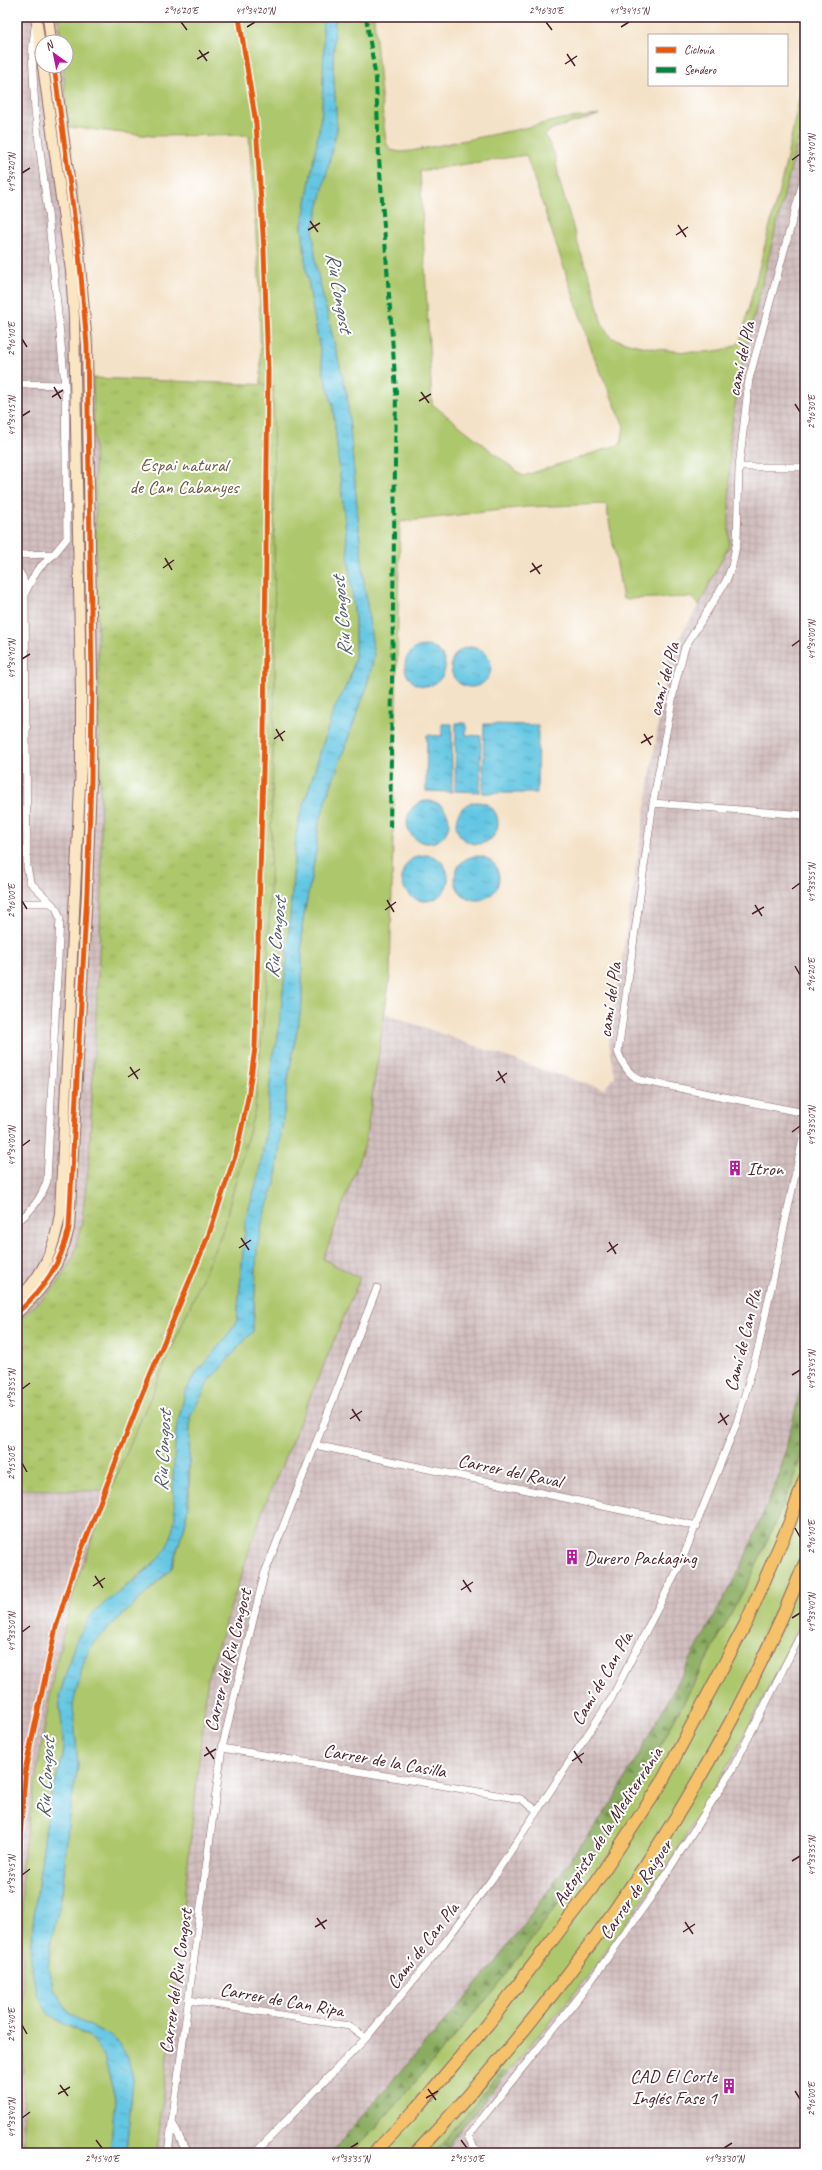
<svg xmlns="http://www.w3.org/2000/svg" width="822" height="2170" viewBox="0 0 822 2170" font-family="Caveat,sans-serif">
<defs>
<pattern id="industrial-grid" width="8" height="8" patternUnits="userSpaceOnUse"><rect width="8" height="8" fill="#d2bfc0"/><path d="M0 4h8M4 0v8" fill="none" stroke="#b6a4a5"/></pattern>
<pattern id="forest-firs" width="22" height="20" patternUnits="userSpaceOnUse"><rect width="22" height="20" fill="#8aac60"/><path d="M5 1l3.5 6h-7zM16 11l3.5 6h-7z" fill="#738b4f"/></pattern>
<pattern id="park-tufts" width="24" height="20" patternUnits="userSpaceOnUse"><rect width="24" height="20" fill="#adc76c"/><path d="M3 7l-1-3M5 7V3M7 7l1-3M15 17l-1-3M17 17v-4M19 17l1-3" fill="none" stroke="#96aa5e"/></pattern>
<pattern id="water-ripples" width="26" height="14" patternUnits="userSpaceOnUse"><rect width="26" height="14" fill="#64c6e2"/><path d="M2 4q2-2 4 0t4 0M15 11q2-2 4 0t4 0" fill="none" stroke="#54a0b7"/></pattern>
</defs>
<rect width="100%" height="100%" fill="#fff"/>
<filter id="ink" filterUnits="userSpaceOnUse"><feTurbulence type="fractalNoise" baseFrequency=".025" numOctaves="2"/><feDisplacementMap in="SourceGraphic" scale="8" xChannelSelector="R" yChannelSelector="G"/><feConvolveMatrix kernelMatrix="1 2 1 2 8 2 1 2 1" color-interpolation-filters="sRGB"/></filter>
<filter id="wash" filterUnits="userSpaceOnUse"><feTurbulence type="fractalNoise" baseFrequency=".012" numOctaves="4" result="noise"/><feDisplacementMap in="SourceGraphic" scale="16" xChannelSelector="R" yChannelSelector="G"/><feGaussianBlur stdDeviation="0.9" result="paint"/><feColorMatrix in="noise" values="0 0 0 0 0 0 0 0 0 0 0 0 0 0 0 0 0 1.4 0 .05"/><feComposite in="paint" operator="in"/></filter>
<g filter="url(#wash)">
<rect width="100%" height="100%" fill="#f4e2c8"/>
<!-- industrial -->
<path fill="url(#industrial-grid)" d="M17,17H58L61,42H42V66H63L68,127L83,233L89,301L93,378L102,891L89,1160L82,1222L73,1258L57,1285L17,1322Z
M805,111V1370L780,1473L740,1569L613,1801L494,1965L332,2151L330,2153H157L208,1676L262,1512L360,1278L323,1260L365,1144L384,1013L540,1069L604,1089L615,1076L609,1042L669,655L699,605L729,545L730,433L745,352Z
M17,1489L110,1491L77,1580L54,1671L22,1861L24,2153H17Z
M805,1612V2153H447L453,2138L591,1972L670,1861L737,1750Z"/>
<!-- grass -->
<path fill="#adc76c" stroke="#7c734c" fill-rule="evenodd" d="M58,17H322L324,44L322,112L302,226L306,268L324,374L333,407L355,620V658L349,681L333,712L300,817L296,834L287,958L277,1043L273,1052L265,1140L258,1177L246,1218L237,1320L228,1335L194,1376L185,1393L176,1430L173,1479L175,1520L171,1537L167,1548L157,1560L89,1618L75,1643L59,1697L63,1735V1757L49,1803L33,1923L31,1962L38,1997L48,2013L58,2021L90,2037L104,2056L115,2099L110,2153H24L22,1861L54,1671L77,1580L110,1491L222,1232L255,1109L268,966L275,670L273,385L261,384L259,276L249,135L152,136L68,127L63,66H66V42H61Z
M335,17H374L383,117L386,142L390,150L401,152L411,151L520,129L562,119L599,115L552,129L545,135L555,155L559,180L581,254L592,283L601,321L610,337C636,348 717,362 740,342L785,167L805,70V111L745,352L730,433L729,545L699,605L691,597L623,599L606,504L526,507L400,522L390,977L365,1144L323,1259L360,1278L262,1512L208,1676L157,2153H126L133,2079L128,2058L120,2045L101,2031L82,2022L68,2011L53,1987L48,1968L52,1937L62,1893L69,1815L78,1767L73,1705L85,1657L93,1643L167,1574L172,1567L185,1525L189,1501L190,1417L209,1381L253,1331L257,1248L264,1214L275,1184L288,1079L302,1003V926L316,851L318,828L326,799L366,689L374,656L364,583L347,396L316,267L313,231L337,129L333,64ZM526,155L593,354L624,426L621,444L523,476L432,404L420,171Z
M805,1440V1612L798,1628L737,1750L670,1861L591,1972L507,2073L501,2072L434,2153H351L373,2131L496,1988L622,1817L753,1573L795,1477Z"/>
<!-- forest -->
<path fill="url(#forest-firs)" stroke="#6a6646" d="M805,1370V1440L795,1477L753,1573L622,1817L496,1988L373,2131L351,2153H330L494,1965L613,1801L740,1569L780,1473Z
M501,2072L507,2073L453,2138L447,2153H434Z"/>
<!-- park -->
<path fill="url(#park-tufts)" stroke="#7c734c" d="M93,378L273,385L275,670L268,966L255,1109L222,1232L110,1491L17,1489V1322L57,1285L73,1258L82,1222L89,1160L102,891Z"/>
<!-- water -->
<path fill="url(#water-ripples)" stroke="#577286" d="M322,17H335L333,64L337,129L313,231L316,267L347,396L364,583L374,656L366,689L326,799L318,828L316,851L302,926V1003L288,1079L275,1184L264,1214L257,1248L253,1331L209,1381L190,1417L188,1505L185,1525L170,1570L93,1643L85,1657L73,1705L78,1767L69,1815L62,1893L51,1942L48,1968L53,1987L68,2011L82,2022L111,2036L120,2045L128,2058L133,2079L126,2152L110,2153L115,2099L104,2056L90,2037L58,2021L48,2013L36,1993L31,1962L33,1923L49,1803L63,1757V1735L59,1697L75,1643L89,1618L97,1609L139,1577L157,1560L165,1551L171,1537L175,1517L173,1479L176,1430L185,1393L194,1376L228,1335L237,1320L246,1218L258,1177L265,1140L273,1052L277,1043L287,958L296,834L300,817L333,712L350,678L355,658V620L333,407L324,374L306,268L302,226L322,112L324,44Z
M405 666a20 20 0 1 1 40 0a20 20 0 1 1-40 0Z
M451 667a20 20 0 1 1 40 0a20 20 0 1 1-40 0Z
M456,723H466V735L481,736L480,792L455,791Z
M442,724H452V792L426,791L427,735L442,736Z
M484,724L538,725L537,793H483Z
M407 822a21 21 0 1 1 42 0a21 21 0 1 1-42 0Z
M456 823a21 21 0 1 1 42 0a21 21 0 1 1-42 0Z
M402 878a23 23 0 1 1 46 0a23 23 0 1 1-46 0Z
M455 878a22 22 0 1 1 44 0a22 22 0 1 1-44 0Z"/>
</g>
<g filter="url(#ink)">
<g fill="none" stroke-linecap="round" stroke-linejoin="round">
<!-- street casing -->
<g stroke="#866362" stroke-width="8">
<path id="street" d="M805,174L749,379L739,467L737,541L732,566L726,581L685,647L675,684L653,803L618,1052C623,1065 628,1073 639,1080L805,1113
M17,384L65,385
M739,467H805
M17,555L54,554
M17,568L23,578L25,593
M17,728H27
M653,803L805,815
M17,903H50
M17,1222C32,1211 41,1199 47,1181L60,918L56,908L30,882L27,867L25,593L37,570L54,554L67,538L65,385L48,213L35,111L32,53L35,27
M315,1445L697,1526
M222,1748L521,1799L538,1811
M189,2000L349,2026L366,2038
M172,2122L184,2147L189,2153
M475,2150L468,2136L580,1996L656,1890L732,1770L805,1626
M168,2153L222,1748L264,1575L377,1288
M255,2153L366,2038L444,1943L492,1879L611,1699L680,1565L737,1422L758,1349L805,1129
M472,2153L475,2150L486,2153"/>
</g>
<!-- secondary casing -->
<g stroke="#866362" stroke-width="12">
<path id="secondary" d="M36,17L42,60
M48,17L51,42
M17,1300C43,1276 55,1248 60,1213L81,764V692L74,318L71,271L43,66
M17,1313C44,1289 61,1264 69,1228L87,891L91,779L92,681L87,345L79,253L54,66"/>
</g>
<!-- highway casing -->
<g stroke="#866362" stroke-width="14">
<path id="highway" d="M374,2153L418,2107L488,2024L592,1888L659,1787L746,1623L789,1524L805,1478
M416,2153C578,1981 716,1783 805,1563"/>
</g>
<!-- street -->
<use href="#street" stroke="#fff" stroke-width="7"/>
<!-- secondary -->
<use href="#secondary" stroke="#fbe6c4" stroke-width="10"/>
<!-- highway -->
<use href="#highway" stroke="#f5c16b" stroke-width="12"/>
<!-- quiet -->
<path stroke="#00873e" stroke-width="4" stroke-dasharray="8 4" stroke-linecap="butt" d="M366,17L376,79L379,158L396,391L390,827"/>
<!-- cycleway casing -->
<g stroke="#fff" stroke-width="8">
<path id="cycleway" d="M17,1313C44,1289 61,1264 69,1228L87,891L91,779L92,681L87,345L79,253L54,66
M17,1872L26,1766L56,1627L73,1572L139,1402L209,1234L237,1150L248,1098L255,1048L264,735L268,371L264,250L256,124L239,17"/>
</g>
<!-- cycleway -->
<use href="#cycleway" stroke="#e8590c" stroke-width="5"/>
</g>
</g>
<!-- ticks -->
<path fill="none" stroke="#4a1f2b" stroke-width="1.5" d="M181,22L187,30M546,22L552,30M247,27L255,22M621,27L629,22M199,50L207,61M567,54L575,66M197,59L209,52M565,64L577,56M792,160L800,154M22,173L30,168M310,221L318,232M678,225L686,237M308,230L320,223M676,235L688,227M22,339L27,347M54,387L61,399M421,392L429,403M52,397L63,390M419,401L431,394M795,404L800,412M22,416L30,411M165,558L172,570M532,563L540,574M163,568L174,560M530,572L542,565M792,646L800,640M22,659L30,654M276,729L283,741M644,734L651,745M274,739L285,731M641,743L653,736M792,889L800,883M387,900L394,912M22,901L27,909M755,905L762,916M385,910L396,902M752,914L764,907M795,966L800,975M130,1067L138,1079M498,1071L505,1083M128,1077L140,1069M496,1081L507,1073M792,1132L800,1126M22,1146L30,1140M241,1238L249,1250M609,1242L616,1254M239,1248L251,1240M607,1252L618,1244M792,1375L800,1370M22,1389L30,1383M352,1409L360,1421M720,1413L727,1425M350,1419L362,1411M718,1423L729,1415M22,1463L27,1472M795,1528L800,1537M95,1576L103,1588M463,1580L471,1592M93,1586L105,1578M461,1590L473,1582M792,1618L800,1613M22,1632L30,1626M206,1747L214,1759M574,1751L582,1763M204,1756L216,1749M572,1761L584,1753M792,1861L800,1856M22,1875L30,1869M317,1918L325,1929M685,1922L693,1934M315,1927L327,1920M683,1932L695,1924M22,2025L27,2034M60,2085L68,2096M428,2089L436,2100M795,2091L800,2099M58,2094L70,2087M426,2098L438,2091M22,2118L30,2112M96,2140L102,2148M461,2140L467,2148M350,2148L358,2143M724,2148L732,2143"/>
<!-- icons -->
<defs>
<g id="building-bare" transform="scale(1.2)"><path d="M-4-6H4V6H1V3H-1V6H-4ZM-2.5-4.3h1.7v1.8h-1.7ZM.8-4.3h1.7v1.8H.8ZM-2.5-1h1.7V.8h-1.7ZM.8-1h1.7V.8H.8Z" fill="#b5179e" stroke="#fff" stroke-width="2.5" paint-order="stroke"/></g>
</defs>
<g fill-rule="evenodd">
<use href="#building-bare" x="735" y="1168"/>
<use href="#building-bare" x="572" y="1557"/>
<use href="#building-bare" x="729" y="2086"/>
</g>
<g text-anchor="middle" stroke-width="4" stroke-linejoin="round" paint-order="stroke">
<!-- street labels -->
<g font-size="19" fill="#4a1f2b" stroke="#fff">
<text transform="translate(740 359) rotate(-78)" y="7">camí del Pla</text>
<text transform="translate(663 679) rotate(-75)" y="7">camí del Pla</text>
<text transform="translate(609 1000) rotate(-82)" y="7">camí del Pla</text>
<text transform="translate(742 1340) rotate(-76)" y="7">Camí de Can Pla</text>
<text transform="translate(510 1470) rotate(12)" y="7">Carrer del Raval</text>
<text transform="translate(227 1660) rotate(-76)" y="7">Carrer del Riu Congost</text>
<text transform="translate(601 1678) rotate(-60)" y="7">Camí de Can Pla</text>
<text transform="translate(385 1760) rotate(10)" y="7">Carrer de la Casilla</text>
<text transform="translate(607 1826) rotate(-57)" y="7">Autopista de la Mediterrània</text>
<text transform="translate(635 1889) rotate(-56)" y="7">Carrer de Raiguer</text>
<text transform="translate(422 1945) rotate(-52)" y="7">Camí de Can Pla</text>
<text transform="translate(175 1981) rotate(-82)" y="7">Carrer del Riu Congost</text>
<text transform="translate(282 1999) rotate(10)" y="7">Carrer de Can Ripa</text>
</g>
<!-- park labels -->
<g font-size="19" fill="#6d5a42" stroke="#fff">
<text x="184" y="471">Espai natural<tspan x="184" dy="22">de Can Cabanyes</tspan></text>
</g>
<!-- poi labels -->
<g font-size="19" fill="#4a1f2b" stroke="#fff" text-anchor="start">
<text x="747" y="1175">Itron</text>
<text x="584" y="1564">Durero Packaging</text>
<text x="717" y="2082" text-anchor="end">CAD El Corte<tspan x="717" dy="22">Inglés Fase 1</tspan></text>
</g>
<!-- water labels -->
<g font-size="20" font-style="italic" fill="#53596b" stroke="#fff">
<text transform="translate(340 292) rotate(80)" y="7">Riu Congost</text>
<text transform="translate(341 617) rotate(-95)" y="7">Riu Congost</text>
<text transform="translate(275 938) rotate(-84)" y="7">Riu Congost</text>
<text transform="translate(162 1451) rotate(-87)" y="7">Riu Congost</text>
<text transform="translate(45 1778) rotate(-86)" y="7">Riu Congost</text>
</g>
</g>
<!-- margin -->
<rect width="822" height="2170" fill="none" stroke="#fff" stroke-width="44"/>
<!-- legend -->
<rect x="648" y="34" width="140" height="52" fill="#ffffff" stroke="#b7a5aa"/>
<rect x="656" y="47" width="20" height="6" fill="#e8590c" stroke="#b7a5aa"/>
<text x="684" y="54" font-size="12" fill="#4a1f2b">Ciclovía</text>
<rect x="656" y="67" width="20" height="6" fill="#00873e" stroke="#b7a5aa"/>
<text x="684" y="74" font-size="12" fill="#4a1f2b">Sendero</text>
<!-- north arrow -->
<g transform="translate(54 54) rotate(327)"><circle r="19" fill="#ffffff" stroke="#b7a5aa"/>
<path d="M0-3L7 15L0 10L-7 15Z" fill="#b5179e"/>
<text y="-6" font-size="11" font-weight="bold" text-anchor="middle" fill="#4a1f2b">N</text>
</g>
<rect x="22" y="22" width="778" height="2126" fill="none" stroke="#4a1f2b" stroke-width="1.5"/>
<g font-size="10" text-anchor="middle" fill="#4a1f2b">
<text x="181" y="14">2°16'20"E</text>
<text x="255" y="14">41°34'20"N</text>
<text x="546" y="14">2°16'30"E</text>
<text x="629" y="14">41°34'15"N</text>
<text transform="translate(811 154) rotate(-90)" y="4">41°34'10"N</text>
<text transform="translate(11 173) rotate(-90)" y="4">41°34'20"N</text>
<text transform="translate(11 339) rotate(-90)" y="4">2°16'10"E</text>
<text transform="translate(811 412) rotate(-90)" y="4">2°16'30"E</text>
<text transform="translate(11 416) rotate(-90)" y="4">41°34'15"N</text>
<text transform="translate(811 640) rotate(-90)" y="4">41°34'00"N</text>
<text transform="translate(11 659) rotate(-90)" y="4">41°34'10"N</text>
<text transform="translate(811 883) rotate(-90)" y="4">41°33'55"N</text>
<text transform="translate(11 901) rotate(-90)" y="4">2°16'00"E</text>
<text transform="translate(811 975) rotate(-90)" y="4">2°16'20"E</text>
<text transform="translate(811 1126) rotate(-90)" y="4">41°33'50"N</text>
<text transform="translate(11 1146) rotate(-90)" y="4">41°34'00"N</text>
<text transform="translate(811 1370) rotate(-90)" y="4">41°33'45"N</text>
<text transform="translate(11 1389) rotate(-90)" y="4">41°33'55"N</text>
<text transform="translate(11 1463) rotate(-90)" y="4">2°15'50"E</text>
<text transform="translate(811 1537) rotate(-90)" y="4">2°16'10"E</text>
<text transform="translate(811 1613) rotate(-90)" y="4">41°33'40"N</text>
<text transform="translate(11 1632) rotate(-90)" y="4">41°33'50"N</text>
<text transform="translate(811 1856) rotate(-90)" y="4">41°33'35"N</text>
<text transform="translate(11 1875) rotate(-90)" y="4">41°33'45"N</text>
<text transform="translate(11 2025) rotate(-90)" y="4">2°15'40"E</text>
<text transform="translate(811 2099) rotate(-90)" y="4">2°16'00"E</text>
<text transform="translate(11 2118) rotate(-90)" y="4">41°33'40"N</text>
<text x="102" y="2162">2°15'40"E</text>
<text x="350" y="2162">41°33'35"N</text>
<text x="467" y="2162">2°15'50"E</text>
<text x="724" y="2162">41°33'30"N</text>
</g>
</svg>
